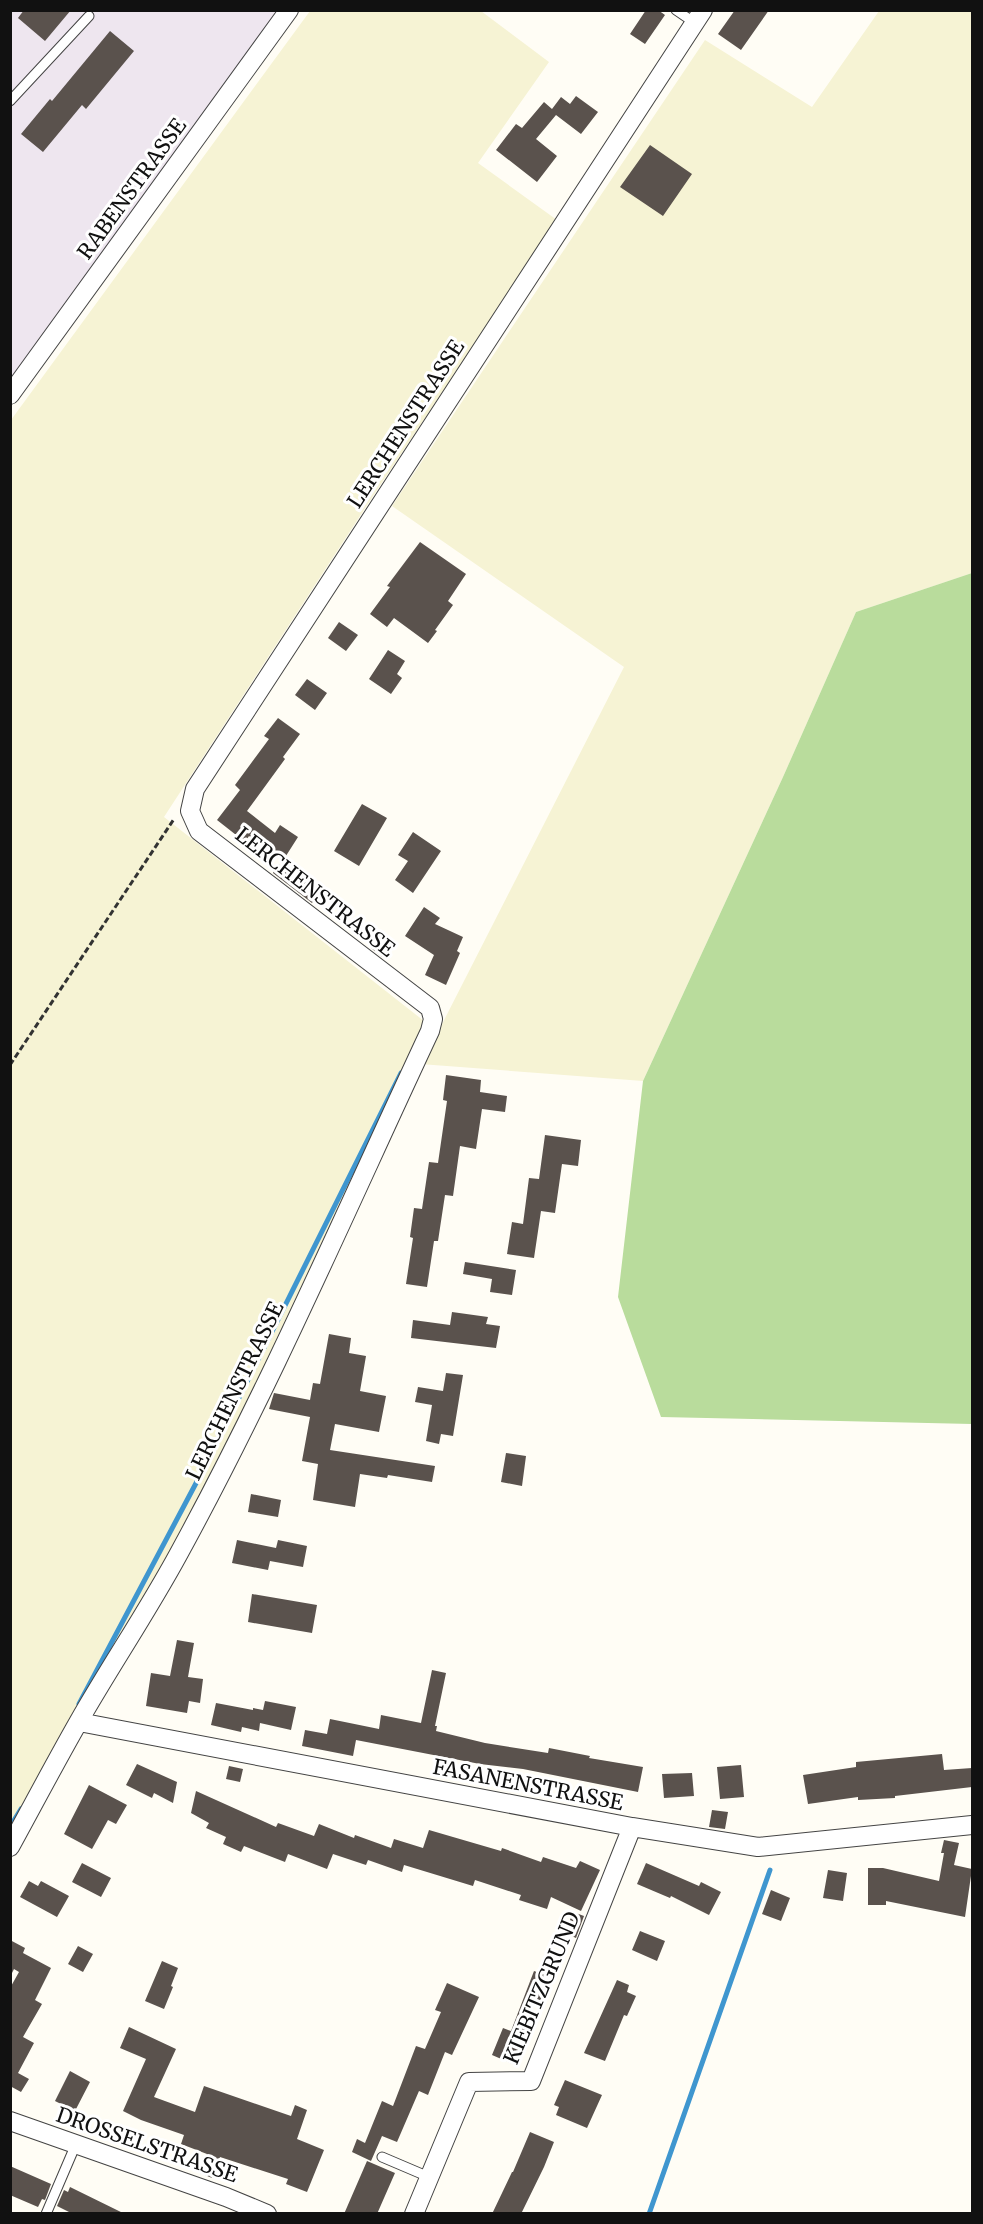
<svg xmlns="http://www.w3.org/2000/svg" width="983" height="2224" viewBox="0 0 983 2224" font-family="Merriweather,serif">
<rect width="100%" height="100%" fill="#fffdf5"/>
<!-- industrial -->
<path fill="#eee6ef" d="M11,11H278L11,381Z"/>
<!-- farmland -->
<path fill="#f6f3d4" d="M310,11H481L549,62L478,163L557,220L375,493L164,817L438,1032L624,667L392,506L705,40L812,107L879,11H972V573L856,612L783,777L643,1081L420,1064L259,1391L11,1836V420Z"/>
<!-- forest -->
<path fill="#b9dc9c" d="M972,573V1424L661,1417L618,1297L643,1081L783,777L856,612Z"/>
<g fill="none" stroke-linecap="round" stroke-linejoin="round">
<!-- stream -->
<path stroke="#3f96cf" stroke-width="5" d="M79,1704L203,1470L401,1073
M10,1827L21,1809
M649,2214L770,1870"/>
</g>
<!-- building -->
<path fill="#5a524d" d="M24,10H71L45,41L18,18Z
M646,10H658L665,15L645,44L630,34Z
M735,10H769L741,50L718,34Z
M110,31L134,51L86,109L82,105L43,152L21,134L50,99L52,101Z
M576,96L598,112L581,134L556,115L536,139L557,156L537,182L496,150L516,124L522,128L544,102L552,109L561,97L570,104Z
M650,145L692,174L663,216L620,187Z
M420,542L466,574L448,601L453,605L435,630L437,631L428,643L394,618L387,627L370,614L390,587L387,586Z
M339,622L358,635L346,651L328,638Z
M388,650L405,661L397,674L402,678L391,694L369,679Z
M307,679L327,693L315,710L295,695Z
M278,718L300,734L283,757L285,759L247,811L275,833L280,825L298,837L284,859L249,836L245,842L217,820L240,790L235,785L269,739L264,736Z
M362,804L387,818L359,866L334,851Z
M413,832L441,851L413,893L395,880L408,861L398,855Z
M278,864L323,893L318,902L314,900L312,903L273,873Z
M424,907L440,918L435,924L463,937L457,951L460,953L446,985L425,975L434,955L405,936Z
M380,934L392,942L382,957L371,948Z
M446,1075L481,1080L480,1092L507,1096L505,1112L482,1109L476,1149L460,1146L453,1196L445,1195L438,1241H434L427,1287L406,1284L413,1238L410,1237L414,1208L422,1209L429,1162L438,1163L447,1101L443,1100Z
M545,1135L581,1140L578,1166L562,1164L555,1213L541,1211L534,1258L507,1254L512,1222L523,1224L529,1178L539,1179Z
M465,1262L516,1270L512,1295L490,1292L492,1279L463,1274Z
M452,1312L488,1317L486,1324L500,1326L496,1348L411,1338L413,1320L450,1325Z
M329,1334L351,1338L349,1353L366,1356L360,1391L386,1396L379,1432L335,1424L330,1450L435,1466L432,1482L388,1475L387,1478L360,1474L355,1507L313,1500L318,1464L302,1461L310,1417L269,1409L274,1393L310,1400L313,1383L320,1384Z
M446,1373L463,1375L453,1436L441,1434L439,1444L426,1441L432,1405L415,1402L418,1387L443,1391Z
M506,1453L526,1456L522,1486L501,1482Z
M251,1494L281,1500L278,1517L248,1512Z
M237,1540L276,1548L278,1540L307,1546L303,1567L270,1561L268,1570L232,1563Z
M252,1594L317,1605L312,1633L248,1622Z
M177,1640L194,1643L188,1677L203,1679L200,1703L189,1701L187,1713L146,1706L151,1673L170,1676Z
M432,1670L446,1673L435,1726H437L436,1731L485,1743L548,1753L549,1748L590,1756L589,1758L643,1767L638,1792L523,1769L480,1764L356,1740L353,1756L302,1746L305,1730L327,1734L330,1719L379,1729L381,1715L421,1723Z
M265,1701L296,1707L291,1730L260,1723L259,1731L242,1727L241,1732L211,1725L216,1703L253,1710V1708L263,1710Z
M942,1754L944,1770L972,1768V1787L895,1796V1798L858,1800V1797L808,1804L803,1775L856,1767V1762Z
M137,1764L177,1782L173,1803L154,1793L152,1798L126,1785Z
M741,1765L744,1797L720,1799L717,1767Z
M229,1766L243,1769L240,1782L226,1779Z
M692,1773L694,1796L664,1798L662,1774Z
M89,1785L127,1805L116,1824L108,1820L92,1849L64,1834Z
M196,1791L276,1827L278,1823L314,1836L319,1824L354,1838L355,1835L391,1848L394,1839L423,1848L429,1830L501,1851L502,1848L541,1862L543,1857L576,1868L580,1861L600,1870L581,1911L551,1897L547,1909L519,1900L521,1895L475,1880L473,1886L404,1865L402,1872L368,1860L366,1865L333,1854L327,1869L288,1854L285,1862L244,1846L241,1852L223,1844L226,1837L206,1828L209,1823L191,1813Z
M712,1810L728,1812L725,1829L709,1827Z
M944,1840L959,1843L954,1865L972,1869L965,1917L886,1901V1905H868V1868H883L939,1881L944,1853H941Z
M82,1863L111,1878L101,1897L72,1882Z
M646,1863L699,1886L701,1882L721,1892L709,1915L671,1896L670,1898L637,1884Z
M828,1870L847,1873L843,1901L823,1898Z
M29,1881L38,1886L41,1881L69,1896L57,1917L20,1897Z
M771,1890L790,1898L781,1921L762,1914Z
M573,1912L584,1916L576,1938L565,1933Z
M640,1931L665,1941L657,1961L632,1950Z
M10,1940L25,1948L23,1953L51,1968L35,2000L42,2004L23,2037L34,2043L18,2073L29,2079L21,2092L10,2086V1988L19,1972L14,1969L10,1977Z
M78,1946L93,1954L83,1972L68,1964Z
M162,1961L178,1968L171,1986L173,1987L164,2009L145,2001Z
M534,1971L553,1978L543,2004L535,2001L523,2036L526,2037L515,2065L492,2055L503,2028L511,2031Z
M617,1980L629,1985L627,1992L636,1996L627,2016L624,2015L605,2061L584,2053Z
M447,1983L479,1997L452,2055L445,2052L428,2095L419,2091L397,2142L382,2136L371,2161L352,2152L357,2139L365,2143L382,2101L393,2106L416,2046L425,2049L441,2012L435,2010Z
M129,2027L176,2049L154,2097L195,2112L204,2086L291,2116L295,2105L307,2110L297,2139L324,2150L307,2192L286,2184L288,2179L220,2157L212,2178L200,2173L207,2154L181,2144L184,2135L141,2120L123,2111L146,2059L120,2048Z
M70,2071L90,2082L75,2111L55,2101Z
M565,2080L602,2095L587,2128L556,2115L559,2107L554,2105Z
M530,2132L554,2142L544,2167L521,2214H492L512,2172H513Z
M367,2161L395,2173L377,2214H344Z
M10,2166L51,2184L45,2200L42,2199L38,2207L10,2195Z
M70,2187L125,2214H73L57,2206L64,2190L68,2192Z"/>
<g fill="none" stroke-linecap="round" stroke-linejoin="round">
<!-- service casing -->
<g stroke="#444" stroke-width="11">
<path id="service" d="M676,10L695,23
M10,101L89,16
M382,2157L429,2177
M46,2214L76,2144"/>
</g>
<!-- minor casing -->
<g stroke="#444" stroke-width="20">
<path id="minor" d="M10,395L289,10
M79,1722L632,1827L758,1847L972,1825
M10,1847C33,1805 55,1763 79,1721C111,1665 147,1612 178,1555C271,1385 348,1206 430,1031L433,1019L430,1008L199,831L190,811L195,789L703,10
M10,2121L226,2197L267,2214
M414,2214L469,2082L531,2081L632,1827"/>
</g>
<!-- path -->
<path stroke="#333" stroke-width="3" stroke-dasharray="6 3" stroke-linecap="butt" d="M10,1065L174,819"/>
<!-- service -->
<use href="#service" stroke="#fff" stroke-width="9"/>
<!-- minor -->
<use href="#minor" stroke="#fff" stroke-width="18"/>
</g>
<g text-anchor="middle" stroke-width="6" stroke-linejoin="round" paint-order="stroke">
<!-- street labels -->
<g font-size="21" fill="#111" stroke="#fff">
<text transform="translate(132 189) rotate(-54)" y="7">RABENSTRASSE</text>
<text transform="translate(406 424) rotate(-57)" y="7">LERCHENSTRASSE</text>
<text transform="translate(315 892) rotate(38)" y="7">LERCHENSTRASSE</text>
<text transform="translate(235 1391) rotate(-64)" y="7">LERCHENSTRASSE</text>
<text transform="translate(528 1785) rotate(11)" y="7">FASANENSTRASSE</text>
<text transform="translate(542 1988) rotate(-67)" y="7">KIEBITZGRUND</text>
<text transform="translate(147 2145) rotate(19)" y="7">DROSSELSTRASSE</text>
</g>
</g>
<!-- border -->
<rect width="983" height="2224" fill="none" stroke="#111111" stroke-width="24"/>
</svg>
